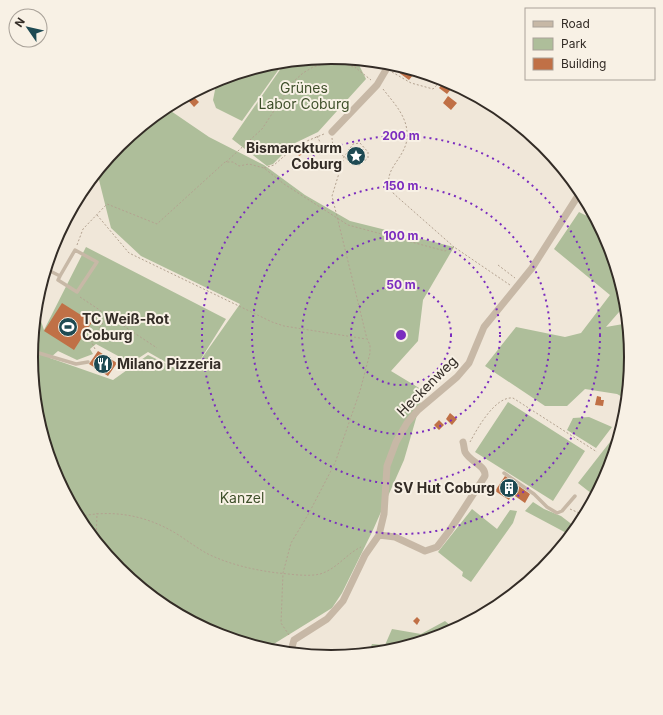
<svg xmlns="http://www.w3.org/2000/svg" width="663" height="715" viewBox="0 0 663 715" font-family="Inter,sans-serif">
<rect width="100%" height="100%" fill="#f0e7d9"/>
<!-- green -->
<path fill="#aebe9a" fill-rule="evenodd" d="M332,57L356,59L366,79L318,132L293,144L273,164L267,166L232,139L286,61Z
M284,62L242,121L216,108L213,100L217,80L273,63Z
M165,107L209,137L264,165L305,195L350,221L454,247L423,300L418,341L391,371L424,391L404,460L373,530L342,593L332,608L264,650C248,645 230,641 215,634C115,588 45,500 34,389C32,367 27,333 39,315L44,330L86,247L226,319L197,365L240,304L141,256L111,228L97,172L119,145ZM96,344L131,363L148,352L183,372L148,355L113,380L50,358L58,351L77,360L93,354L90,349Z
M579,212L597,221L609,243L626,298V304L606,327L629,323L632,358L628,400L617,394L585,389L567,406H545L485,366L516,327L565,337L581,333L610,295L554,249Z
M508,402L585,451L553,501L475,452Z
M589,417L612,427L596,448L567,430L573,418Z
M624,424L609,473L596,497L578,483Z
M533,502L544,509L561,516L578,529L572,536L525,511Z
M472,509L497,529L510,510L517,511L513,523L471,582L462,576L463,572L438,552Z
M445,621L456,630L446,635L390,652L386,653L385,646L382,653L368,654L372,644L385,645L392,629L421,634Z"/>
<!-- building -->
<path fill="#c07046" d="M402,66L416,71L409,80L398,72Z
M443,83L451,89L447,94L439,88Z
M189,95H192L199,102L194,107L186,98Z
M448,96L457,103L451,110L443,103Z
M302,147L305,153L299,156L296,150Z
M62,303L92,322L74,350L44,331Z
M98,351L117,363L108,376L89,364Z
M597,396L601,397V400H604L603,406L595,405Z
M450,413L457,419L452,425L446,419Z
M439,420L444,425L439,430L434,425Z
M505,476L530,494L525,503L512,494L509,500L495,491Z
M417,617L420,620L417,625L413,621Z"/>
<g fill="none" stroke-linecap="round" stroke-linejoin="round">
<!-- path -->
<path stroke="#b3a290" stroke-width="1" stroke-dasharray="2 2" stroke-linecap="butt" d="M351,59L356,68L371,80
M328,63L340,62L356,68
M392,72L411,83L433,89L443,79
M447,80L452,83
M383,89C393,102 406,115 407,132C410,159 376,170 394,194L454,247
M317,136L323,148L329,150L333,147L332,138
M226,162L262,129L293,82L303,73L313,67L328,63L333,57
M264,168L274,165L297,145L324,134
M97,215L129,253L272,322L284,326L366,339
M77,245L83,229L107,204L157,224L225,162H233L239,166L249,164L264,168L284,184L348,225L445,251L454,247L510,285
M498,265L515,278
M80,297L157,348
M95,349L92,343V339L107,317
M470,442C477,429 495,396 513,398L597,452
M570,509L586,516
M77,517C112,509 146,515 177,534C188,541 198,549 210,555C232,565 254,570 278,573C291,574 307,577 320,574C337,569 346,554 361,547
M96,542L97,513
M162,605L168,606L178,615
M289,635L281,623L283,573L291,543L309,513L335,463L360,391L370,353V345L367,339L332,196L344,157L353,144L360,143L368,152V158L358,166C349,162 341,154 333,147
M270,651L284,645"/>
<!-- lane -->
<path stroke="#c7b8a6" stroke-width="3.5" d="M46,269L60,276L75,250L97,262L77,292L58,280L60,276
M32,351L76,364L88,362
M504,473L534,494L547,507L557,513L562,511L575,496"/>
<!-- street -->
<path stroke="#c7b8a6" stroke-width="7" d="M332,132L377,85L390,63
M379,535L395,537L425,551L437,547L450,530L485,476C486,465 470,462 465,452C464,449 464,445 463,442
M290,654L294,640L327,619L343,601L365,555L379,535L384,514L387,466L396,442L407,423L418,410L457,377L469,363L484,327L532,268L581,191"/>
</g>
<!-- distance rings -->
<g fill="none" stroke="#7b2cbf" stroke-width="2" stroke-dasharray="2 4">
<circle cx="401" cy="335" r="50"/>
<circle cx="401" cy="335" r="99"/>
<circle cx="401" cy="335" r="149"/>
<circle cx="401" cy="335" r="199"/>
</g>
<!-- icons -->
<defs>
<g id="sight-disc" transform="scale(1)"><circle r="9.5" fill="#1e4a53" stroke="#f8f1e5"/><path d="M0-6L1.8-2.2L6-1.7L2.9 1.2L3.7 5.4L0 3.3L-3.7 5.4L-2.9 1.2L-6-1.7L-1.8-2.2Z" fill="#fff"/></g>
<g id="stadium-disc" transform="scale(1)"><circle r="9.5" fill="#1e4a53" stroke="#f8f1e5"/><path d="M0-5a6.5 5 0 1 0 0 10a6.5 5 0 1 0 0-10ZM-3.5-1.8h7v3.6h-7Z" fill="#fff"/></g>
<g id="restaurant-disc" transform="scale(1)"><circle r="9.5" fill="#1e4a53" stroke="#f8f1e5"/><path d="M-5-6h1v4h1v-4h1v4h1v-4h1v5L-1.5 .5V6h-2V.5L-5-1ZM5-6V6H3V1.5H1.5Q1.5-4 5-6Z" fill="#fff"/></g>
<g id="building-disc" transform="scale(1)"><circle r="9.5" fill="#1e4a53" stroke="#f8f1e5"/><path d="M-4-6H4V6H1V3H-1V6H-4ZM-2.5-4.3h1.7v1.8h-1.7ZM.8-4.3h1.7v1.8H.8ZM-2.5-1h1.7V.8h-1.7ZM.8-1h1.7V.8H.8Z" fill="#fff"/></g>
</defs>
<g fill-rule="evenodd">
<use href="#sight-disc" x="356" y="156"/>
<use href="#stadium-disc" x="68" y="327"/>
<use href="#restaurant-disc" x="103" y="364"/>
<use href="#building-disc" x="509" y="488"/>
</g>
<g text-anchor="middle" stroke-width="4" stroke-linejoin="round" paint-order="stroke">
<!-- park labels -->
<g font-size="14" fill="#3f502b" stroke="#f8f1e5">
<text x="304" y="93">Grünes<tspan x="304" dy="16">Labor Coburg</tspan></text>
<text x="242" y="503">Kanzel</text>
</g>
<!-- poi labels -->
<g font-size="14" font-weight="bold" fill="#332c26" stroke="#f8f1e5" text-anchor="end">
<text x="342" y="153">Bismarckturm<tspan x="342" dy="16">Coburg</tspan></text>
<text x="82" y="324" text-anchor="start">TC Weiß-Rot<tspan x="82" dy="16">Coburg</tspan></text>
<text x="117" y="369" text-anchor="start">Milano Pizzeria</text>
<text x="495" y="493">SV Hut Coburg</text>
</g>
<!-- street labels -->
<g font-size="14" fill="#332c26" stroke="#f8f1e5">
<text transform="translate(427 386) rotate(-45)" y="5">Heckenweg</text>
</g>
</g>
<!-- crop -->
<path d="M0 0H663V715H0ZM38 357a293 293 0 1 1 586 0a293 293 0 1 1-586 0Z" fill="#f8f1e5" fill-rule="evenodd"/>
<path fill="none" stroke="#332c26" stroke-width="2" d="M38 357a293 293 0 1 1 586 0a293 293 0 1 1-586 0Z"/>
<circle cx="401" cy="335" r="6" fill="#7b2cbf" stroke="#f8f1e5" stroke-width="2"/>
<g font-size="12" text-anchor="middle" font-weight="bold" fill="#7b2cbf" stroke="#f8f1e5" stroke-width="4" stroke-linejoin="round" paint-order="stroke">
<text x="401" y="140">200 m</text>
<text x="401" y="190">150 m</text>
<text x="401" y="240">100 m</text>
<text x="401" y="289">50 m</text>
</g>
<!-- legend -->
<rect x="525" y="8" width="130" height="72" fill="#f8f1e5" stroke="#a9a299"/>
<rect x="533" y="21" width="20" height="6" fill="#c7b8a6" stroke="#a9a299"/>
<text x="561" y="28" font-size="12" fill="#332c26">Road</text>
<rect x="533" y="38" width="20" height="12" fill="#aebe9a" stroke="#a9a299"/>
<text x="561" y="48" font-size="12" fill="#332c26">Park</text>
<rect x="533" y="58" width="20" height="12" fill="#c07046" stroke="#a9a299"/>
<text x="561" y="68" font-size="12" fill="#332c26">Building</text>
<!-- north arrow -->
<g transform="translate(28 28) rotate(304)"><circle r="19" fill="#f8f1e5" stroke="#a9a299"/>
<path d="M0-3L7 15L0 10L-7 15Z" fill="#1e4a53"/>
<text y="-6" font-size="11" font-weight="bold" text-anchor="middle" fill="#332c26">N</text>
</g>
</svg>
